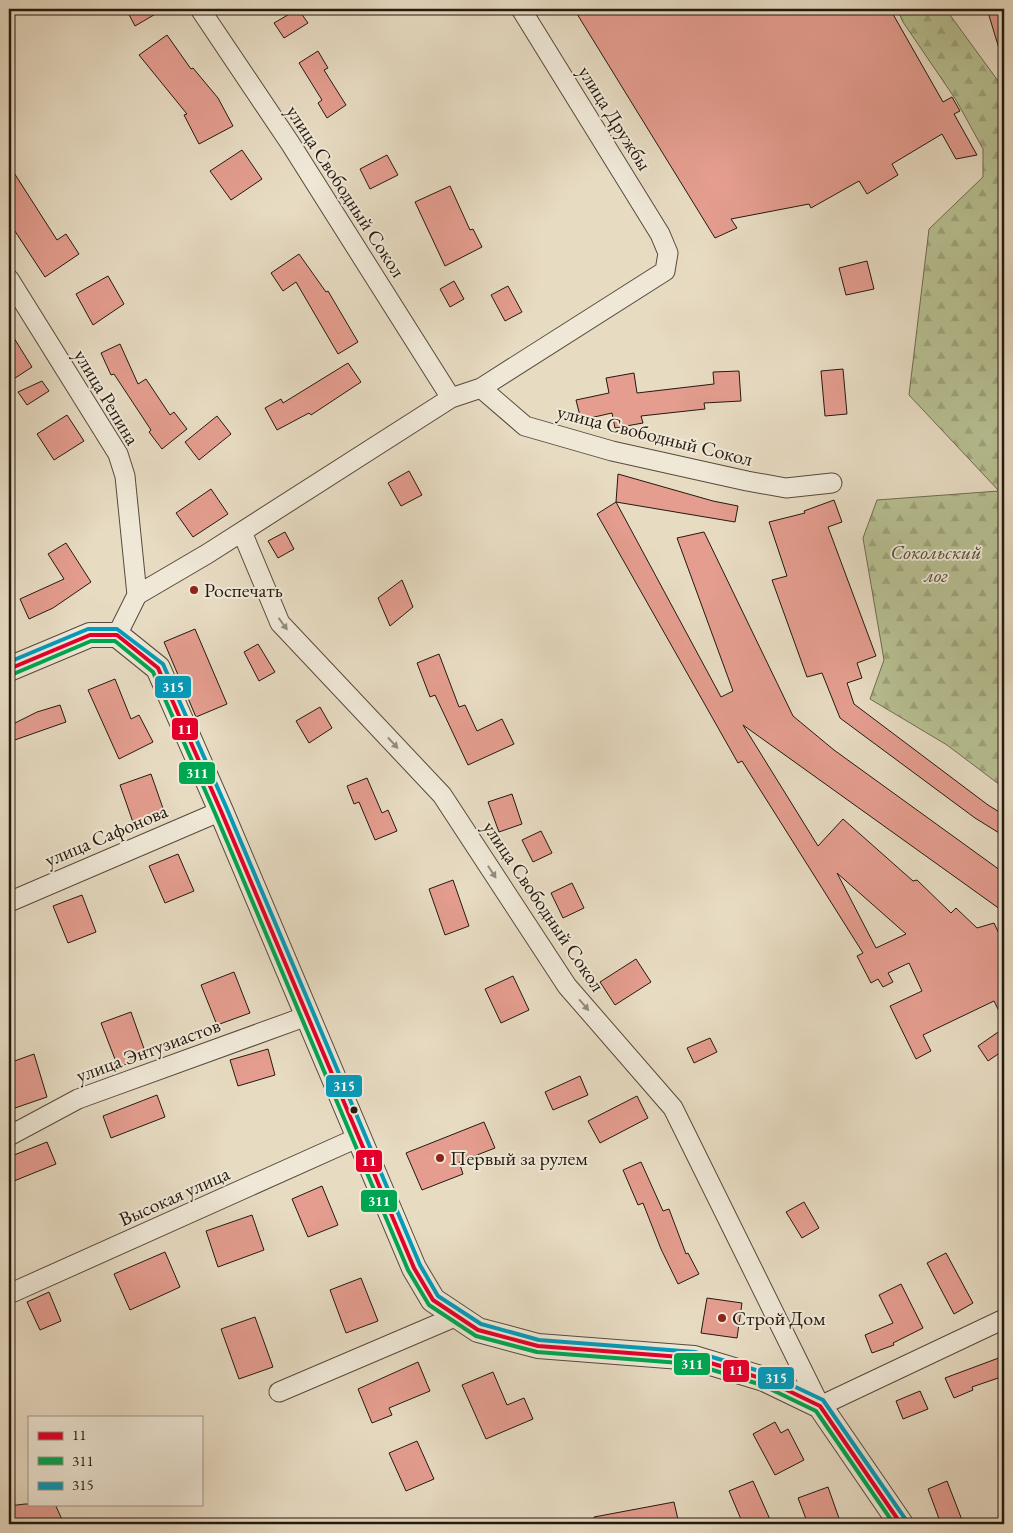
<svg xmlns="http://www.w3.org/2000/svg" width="1013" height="1533" viewBox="0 0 1013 1533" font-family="'EB Garamond',serif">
<defs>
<pattern id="forest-firs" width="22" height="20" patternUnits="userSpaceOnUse" patternTransform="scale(1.25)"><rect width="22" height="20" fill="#b7c092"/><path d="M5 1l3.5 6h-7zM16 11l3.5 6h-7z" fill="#9da47d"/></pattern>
</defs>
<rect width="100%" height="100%" fill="#e7dbc2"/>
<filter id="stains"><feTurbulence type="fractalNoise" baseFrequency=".004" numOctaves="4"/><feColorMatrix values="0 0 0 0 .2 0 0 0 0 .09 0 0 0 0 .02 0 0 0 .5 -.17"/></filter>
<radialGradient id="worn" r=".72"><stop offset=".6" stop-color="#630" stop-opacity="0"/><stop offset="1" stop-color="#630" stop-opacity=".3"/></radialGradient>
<!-- forest -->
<path fill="url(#forest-firs)" stroke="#6e6c50" d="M897,9H943L947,11L1004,89V788L947,745L870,699L884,660L863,538L877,500L999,491L909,395L929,229L983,177V149L956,100L903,22Z"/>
<!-- building -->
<path fill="#e49d8f" stroke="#25190f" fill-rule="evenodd" d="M126,9H164L135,26Z
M298,9L308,23L284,38L274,23Z
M574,9H890L943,102L952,97L960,111L954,114L977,155L956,159L942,134L892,164L898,175L867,194L859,181L811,208L809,204L731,219L737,228L715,238Z
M987,9H1004V55H1001Z
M167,35L191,69L193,68L218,98L233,126L199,144L184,115L187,114L139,55Z
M318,51L328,68L324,70L346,105L327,118L318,103L322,100L299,63Z
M242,150L262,179L231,200L210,171Z
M387,155L398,175L370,189L360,169Z
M9,165L57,240L66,234L79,254L45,277L9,222Z
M450,186L470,230L473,229L482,247L445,266L415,202Z
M299,254L326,292L328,291L358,342L338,354L296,282L283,291L271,273Z
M867,261L874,289L846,295L839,268Z
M108,276L124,304L93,325L76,294Z
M454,281L464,299L450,307L440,289Z
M508,286L522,312L505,321L491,295Z
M9,330L32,367L9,382Z
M120,344L138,384L146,379L170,415L174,412L187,429L162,449L149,432L151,430L114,374L111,375L101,353Z
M348,363L361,382L311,415L309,413L277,430L265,408L281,399L283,403Z
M843,369L847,414L825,416L821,371Z
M739,371L741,401L704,403L705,409L641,416L643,423L615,428L612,413L581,420L576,400L609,393L606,378L634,373L637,393L714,384L713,372Z
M42,381L49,391L27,405L18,392Z
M67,415L84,441L54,460L37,434Z
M217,416L231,434L199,460L185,442Z
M409,471L422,495L401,506L388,483Z
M618,474L713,501L738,506L735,522L616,502Z
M211,489L228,514L193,537L176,513Z
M834,500L842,522L828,527L876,656L857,663L862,678L847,683L854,704L988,805L1004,815V836L975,818L840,718L822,673L807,677L772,580L787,576L769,522L805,513L804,511Z
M616,502L721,697L733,691L677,538L704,532L793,716L834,750L1004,873V912L743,725L818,846L843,819L913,881L917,880L951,913L956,908L977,928L994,923L1004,944V1021L994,1001L923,1035L931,1051L916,1059L890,1006L922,991L909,963L888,973L893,982L883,987L878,979L871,983L857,956L863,953L742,761L738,763L597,514ZM837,873L906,934L876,948Z
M285,532L294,549L278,558L268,541Z
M66,543L91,582L53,608L29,619L20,599L64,579L48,554Z
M402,580L413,607L390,626L378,598Z
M195,629L227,704L196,717L164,642Z
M258,644L275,672L259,681L244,652Z
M439,654L459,707L465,705L477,731L502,719L514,744L468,765L435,695L430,697L417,663Z
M115,679L131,719L139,715L153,742L119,759L88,690Z
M60,705L66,722L9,742V726L37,712Z
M320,707L332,728L309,743L296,721Z
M151,774L166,817L135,828L120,785Z
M367,778L382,813L388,810L397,831L375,840L359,802L354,804L347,786Z
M512,794L522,824L499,832L488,802Z
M541,831L552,853L533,862L522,840Z
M178,854L194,891L165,903L149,866Z
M453,880L469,926L445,935L429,889Z
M572,883L584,908L563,918L551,893Z
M82,895L96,932L68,943L53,906Z
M636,959L651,982L615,1005L600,982Z
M234,972L250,1013L217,1025L201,985Z
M513,976L529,1010L501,1023L485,989Z
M131,1012L147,1057L118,1067L101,1023Z
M1004,1028V1050L988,1061L978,1046Z
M710,1038L717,1052L694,1063L687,1048Z
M268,1049L275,1075L238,1086L230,1060Z
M34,1054L47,1097L15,1108L9,1090V1063Z
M580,1076L588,1095L553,1110L545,1092Z
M157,1095L165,1117L111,1138L103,1116Z
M637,1096L648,1118L600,1143L588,1121Z
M484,1122L495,1148L459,1162L463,1174L422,1190L406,1153Z
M47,1142L56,1164L9,1183V1157Z
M641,1162L663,1211L669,1209L686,1254L688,1253L699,1274L678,1284L661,1249L643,1203L638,1205L623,1170Z
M322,1186L338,1225L308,1237L292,1199Z
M804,1202L819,1228L802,1238L786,1212Z
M252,1215L264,1250L218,1267L206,1231Z
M165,1252L180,1287L130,1310L114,1274Z
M946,1253L973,1303L954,1314L927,1263Z
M361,1278L378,1321L346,1333L330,1290Z
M901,1284L923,1328L893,1343L894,1345L872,1353L865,1335L893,1323L879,1295Z
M49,1292L61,1321L40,1330L27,1302Z
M707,1298L742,1303L737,1338L701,1333Z
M255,1317L273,1367L239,1379L221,1329Z
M1004,1356V1376L972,1387L973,1390L954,1398L945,1378Z
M418,1362L430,1391L389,1408L392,1415L372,1423L358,1389Z
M493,1372L507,1405L524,1398L533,1419L486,1439L462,1385Z
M920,1391L928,1409L903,1419L896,1401Z
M775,1422L781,1433L788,1429L804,1460L775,1475L753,1434Z
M417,1441L434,1479L406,1491L389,1453Z
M753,1481L772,1524H743L729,1491Z
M947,1481L962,1520L952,1524H941L928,1489Z
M828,1487L841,1524H808L798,1498Z
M674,1502L679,1524H595L594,1517Z
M25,1504H55L64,1524H9V1506Z"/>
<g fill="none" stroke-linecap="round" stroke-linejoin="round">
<!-- minor casing -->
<g stroke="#564a3c" stroke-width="21">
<path id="minor" d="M200,9L290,143L451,398
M9,279L118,454L125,476L137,595L117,635
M481,388L525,426L612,451L747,481L786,488L832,483
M242,532L280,623L442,795L567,986L673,1108L820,1406L1004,1319
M137,595L207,554L451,398L481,388L665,271L668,253L660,234L521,9
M9,902L221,811
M9,1136L78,1099L307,1016
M9,1294L357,1138
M279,1392L457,1316"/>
</g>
<!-- tertiary casing -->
<g stroke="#564a3c" stroke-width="26">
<path id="tertiary" d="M9,669L90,635H117L158,668L221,811L414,1268L433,1300L478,1330L538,1346L694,1358L764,1379L820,1406L901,1524"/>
</g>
<!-- minor -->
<use href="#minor" stroke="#efe8d7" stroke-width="19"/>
<!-- tertiary -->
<use href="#tertiary" stroke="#efe8d7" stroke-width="24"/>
<!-- bus-1 casing -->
<g stroke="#efe8d7" stroke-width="8">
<path id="bus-1" d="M9,669L90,635H117L158,668L221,811L414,1268L433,1300L478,1330L538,1346L694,1358L764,1379L820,1406L901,1524"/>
</g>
<!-- bus-2 casing -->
<g stroke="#efe8d7" stroke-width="8">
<path id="bus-2" d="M11,675L91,641H115L153,672L215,813L408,1270L429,1305L476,1336L537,1352L693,1364L762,1385L816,1411L894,1524"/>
</g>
<!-- bus-3 casing -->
<g stroke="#efe8d7" stroke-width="8">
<path id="bus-3" d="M9,662L88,629H117L163,664L227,809L420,1265L438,1296L481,1324L539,1340L695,1352L766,1373L823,1400L906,1520"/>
</g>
<!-- bus-1 -->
<use href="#bus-1" stroke="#e4002b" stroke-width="4"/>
<!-- bus-2 -->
<use href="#bus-2" stroke="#00a651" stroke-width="4"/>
<!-- bus-3 -->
<use href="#bus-3" stroke="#049bbb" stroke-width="4"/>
</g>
<!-- one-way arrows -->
<defs><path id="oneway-solid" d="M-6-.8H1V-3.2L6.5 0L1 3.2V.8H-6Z" transform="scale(1.25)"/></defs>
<g fill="#948b7d">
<use href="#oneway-solid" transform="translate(283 624) rotate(54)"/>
<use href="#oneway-solid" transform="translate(393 743) rotate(47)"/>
<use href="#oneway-solid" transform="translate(492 872) rotate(57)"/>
<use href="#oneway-solid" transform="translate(584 1005) rotate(49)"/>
</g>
<!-- markers -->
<g fill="#8f2418" stroke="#efe8d7" stroke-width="2">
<circle cx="194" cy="590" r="5"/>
<circle cx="440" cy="1158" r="5"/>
<circle cx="722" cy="1318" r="5"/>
</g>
<circle fill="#25190f" stroke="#efe8d7" stroke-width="2" cx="354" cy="1110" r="4.5"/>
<g text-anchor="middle" stroke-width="4" stroke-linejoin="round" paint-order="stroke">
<!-- street labels -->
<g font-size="20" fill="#25190f" stroke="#efe8d7">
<text transform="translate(615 118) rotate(58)" y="7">улица Дружбы</text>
<text transform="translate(346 191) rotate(57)" y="7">улица Свободный Сокол</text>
<text transform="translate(107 397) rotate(59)" y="7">улица Репина</text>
<text transform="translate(655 435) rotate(14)" y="7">улица Свободный Сокол</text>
<text transform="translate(106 835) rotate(-23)" y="7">улица Сафонова</text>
<text transform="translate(544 906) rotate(56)" y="7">улица Свободный Сокол</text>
<text transform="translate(148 1050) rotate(-20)" y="7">улица Энтузиастов</text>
<text transform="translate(174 1196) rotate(-24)" y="7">Высокая улица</text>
</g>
<!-- park labels -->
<g font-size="20" font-style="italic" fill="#514b36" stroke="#efe8d7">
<text x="936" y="559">Сокольский<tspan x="936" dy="23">лог</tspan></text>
</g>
<!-- poi labels -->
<g font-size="20" fill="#25190f" stroke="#efe8d7" text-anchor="start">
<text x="204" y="597">Роспечать</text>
<text x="450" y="1165">Первый за рулем</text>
<text x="732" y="1325">Строй Дом</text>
</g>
</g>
<g stroke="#efe8d7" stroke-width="2">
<rect x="154" y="675" width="38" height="24" rx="5" fill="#049bbb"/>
<rect x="171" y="717" width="28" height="24" rx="5" fill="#e4002b"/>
<rect x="178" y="761" width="38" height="24" rx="5" fill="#00a651"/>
<rect x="325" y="1074" width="38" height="24" rx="5" fill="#049bbb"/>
<rect x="355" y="1149" width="28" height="24" rx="5" fill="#e4002b"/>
<rect x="360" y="1189" width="38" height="24" rx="5" fill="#00a651"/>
<rect x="673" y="1352" width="38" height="24" rx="5" fill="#00a651"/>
<rect x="722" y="1359" width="28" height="24" rx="5" fill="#e4002b"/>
<rect x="757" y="1366" width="38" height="24" rx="5" fill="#049bbb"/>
</g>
<g font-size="14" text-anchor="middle" font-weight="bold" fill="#fff">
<text x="173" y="692">315</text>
<text x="185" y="734">11</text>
<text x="197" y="778">311</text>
<text x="344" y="1091">315</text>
<text x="369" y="1166">11</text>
<text x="379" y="1206">311</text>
<text x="692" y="1369">311</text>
<text x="736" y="1375">11</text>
<text x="776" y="1383">315</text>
</g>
<!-- margin -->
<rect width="1013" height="1533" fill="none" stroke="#e7dbc2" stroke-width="30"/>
<rect x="10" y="10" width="993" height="1513" fill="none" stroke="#25190f" stroke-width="2.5"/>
<rect x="15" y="15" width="983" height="1503" fill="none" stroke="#25190f"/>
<!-- legend -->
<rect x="28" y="1416" width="175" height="90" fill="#efe8d7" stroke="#9e9587"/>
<rect x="38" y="1432" width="25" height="8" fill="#e4002b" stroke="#9e9587"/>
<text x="72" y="1440" font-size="15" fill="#25190f">11</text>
<rect x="38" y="1457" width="25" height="8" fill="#00a651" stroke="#9e9587"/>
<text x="72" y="1466" font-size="15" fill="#25190f">311</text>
<rect x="38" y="1482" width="25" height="8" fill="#049bbb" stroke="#9e9587"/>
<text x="72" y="1490" font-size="15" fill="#25190f">315</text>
<rect width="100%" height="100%" filter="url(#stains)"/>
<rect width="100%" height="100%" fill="url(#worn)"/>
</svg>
